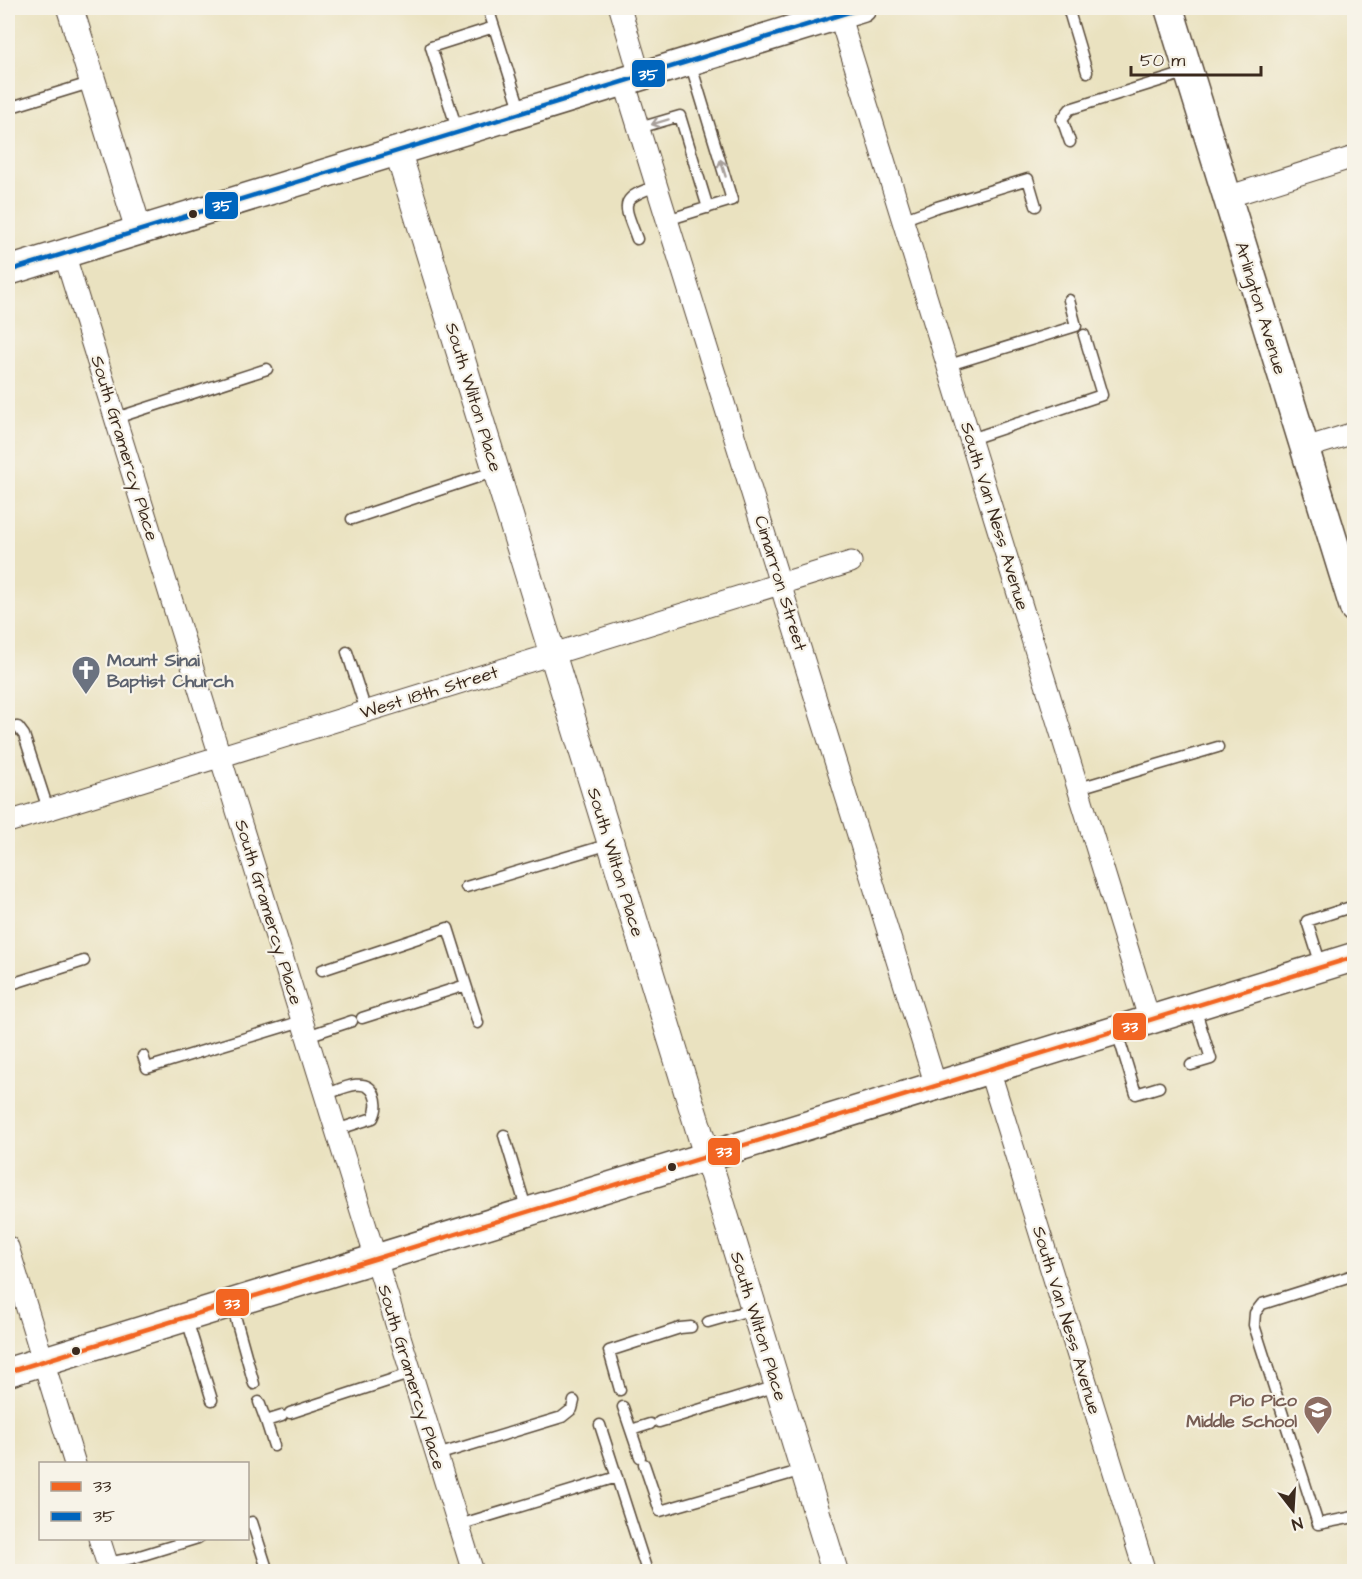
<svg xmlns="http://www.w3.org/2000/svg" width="1362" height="1579" viewBox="0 0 1362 1579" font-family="'Architects Daughter',sans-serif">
<rect width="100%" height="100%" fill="#f7f3e8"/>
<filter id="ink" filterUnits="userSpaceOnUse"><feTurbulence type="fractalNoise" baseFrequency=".0167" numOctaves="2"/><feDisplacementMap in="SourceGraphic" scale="12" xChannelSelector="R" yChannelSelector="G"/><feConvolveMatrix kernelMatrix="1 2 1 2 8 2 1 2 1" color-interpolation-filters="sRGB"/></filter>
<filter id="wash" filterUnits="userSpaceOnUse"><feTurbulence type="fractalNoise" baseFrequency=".008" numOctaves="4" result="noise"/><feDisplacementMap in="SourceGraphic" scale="24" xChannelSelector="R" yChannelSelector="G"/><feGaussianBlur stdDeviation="1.35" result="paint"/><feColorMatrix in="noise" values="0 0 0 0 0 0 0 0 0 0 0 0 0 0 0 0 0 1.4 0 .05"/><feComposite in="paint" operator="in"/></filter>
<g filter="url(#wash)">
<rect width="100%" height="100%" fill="#eae2c0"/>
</g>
<g filter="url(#ink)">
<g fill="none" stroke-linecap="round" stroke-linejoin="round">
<!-- service casing -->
<g stroke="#554636" stroke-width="13">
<path id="service" d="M488,8L521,112
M1068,8L1087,72
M8,108L93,82
M639,128L680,116L708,208
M458,132L431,47L494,27
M1070,142L1062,119L1070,109L1188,72
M667,220L732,200L690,62
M902,220L937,207L1028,179L1036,206
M637,239C624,204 617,199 657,186
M949,365L1076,326L1069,300
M116,418L267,369
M971,439L1102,395L1084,335
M352,519L496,471
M347,652L366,711
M8,727H18L24,735L48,809
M1079,788L1218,747
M466,887L610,844
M1321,965L1307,921L1354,906
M322,970L448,928L466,985L362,1018
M8,985L84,961
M466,985L478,1023
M1117,1032L1136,1094L1159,1087
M307,1036L352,1021
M143,1056L147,1068L302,1021
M1191,1065L1211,1059L1195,1008
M325,1095C339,1090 366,1075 374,1094C378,1103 377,1110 373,1118L336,1130
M504,1135L527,1211
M1354,1275L1262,1304L1255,1313L1254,1325L1318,1524L1354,1517
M232,1305L254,1384
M187,1320L212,1400
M708,1322L753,1309
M620,1390L609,1351L680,1328L691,1327
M259,1402L266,1421
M623,1407L640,1457
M290,1413L412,1373
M659,1422L777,1386
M600,1425L645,1565
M631,1430L650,1424
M274,1446L266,1421L282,1416
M437,1455L562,1417L572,1409L574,1401
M644,1464L660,1511L803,1470
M248,1523L252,1522L268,1572
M459,1525L617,1477
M107,1563L133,1558L198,1538"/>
</g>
<!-- minor casing -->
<g stroke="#554636" stroke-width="23">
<path id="minor" d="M620,8L640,76
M839,14L1149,1018
M624,81L936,1086
M1227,197L1354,157
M64,253L473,1572
M1305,448L1354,433
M8,822L851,562
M989,1069L1145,1572
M8,1247L75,1464
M99,1538L110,1572"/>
</g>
<!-- tertiary casing -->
<g stroke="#554636" stroke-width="28">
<path id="tertiary" d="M70,8L139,231
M398,152L835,1572"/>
</g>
<!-- secondary casing -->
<g stroke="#554636" stroke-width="31">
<path id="secondary" d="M1169,8L1354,608
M8,271L862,8
M8,1372L1354,957"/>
</g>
<!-- service -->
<use href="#service" stroke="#fff" stroke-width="10"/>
<!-- minor -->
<use href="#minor" stroke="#fff" stroke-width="21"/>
<!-- tertiary -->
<use href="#tertiary" stroke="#fff" stroke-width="26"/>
<!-- secondary -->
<use href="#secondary" stroke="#fff" stroke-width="28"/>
<!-- bus-1 casing -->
<g stroke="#f7f3e8" stroke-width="9">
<path id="bus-1" d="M8,1372L1354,957"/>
</g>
<!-- bus-2 casing -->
<g stroke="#f7f3e8" stroke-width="9">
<path id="bus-2" d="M8,271L862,8"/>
</g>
<!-- bus-1 -->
<use href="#bus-1" stroke="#f26522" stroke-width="4.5"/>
<!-- bus-2 -->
<use href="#bus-2" stroke="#0065bd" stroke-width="4.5"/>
</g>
<!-- one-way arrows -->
<defs><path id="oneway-shaft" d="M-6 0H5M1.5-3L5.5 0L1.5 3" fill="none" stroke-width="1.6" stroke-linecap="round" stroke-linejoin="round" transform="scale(1.5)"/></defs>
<g stroke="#a79f9a">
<use href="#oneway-shaft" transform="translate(660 122) rotate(163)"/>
<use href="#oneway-shaft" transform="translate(723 168) rotate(-107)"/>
</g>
</g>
<!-- icons -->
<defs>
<g id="church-pin" transform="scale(1.5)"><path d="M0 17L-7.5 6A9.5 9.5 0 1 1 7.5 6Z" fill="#6b7280" stroke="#f7f3e8"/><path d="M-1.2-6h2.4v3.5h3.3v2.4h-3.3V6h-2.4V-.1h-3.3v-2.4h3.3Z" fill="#fff"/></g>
<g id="school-pin" transform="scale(1.5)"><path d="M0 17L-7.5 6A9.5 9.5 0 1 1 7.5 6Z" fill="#8d6e63" stroke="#f7f3e8"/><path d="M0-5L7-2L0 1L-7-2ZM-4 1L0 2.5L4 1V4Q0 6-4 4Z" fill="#fff"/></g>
</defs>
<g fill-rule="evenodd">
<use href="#church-pin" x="86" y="670"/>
<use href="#school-pin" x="1318" y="1410"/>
</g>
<!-- markers -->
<g fill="#3b2a1e" stroke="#f7f3e8" stroke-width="2">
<circle cx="193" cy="214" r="5"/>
<circle cx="672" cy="1167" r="5"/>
<circle cx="76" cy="1351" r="5"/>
</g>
<g text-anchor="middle" stroke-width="4.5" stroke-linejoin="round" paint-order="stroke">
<!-- street labels -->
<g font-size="18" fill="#3b2a1e" stroke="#f7f3e8">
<text transform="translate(1261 308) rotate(73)" y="6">Arlington Avenue</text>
<text transform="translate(474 397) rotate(73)" y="6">South Wilton Place</text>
<text transform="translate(125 448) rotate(73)" y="6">South Gramercy Place</text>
<text transform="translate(995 516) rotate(73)" y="6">South Van Ness Avenue</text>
<text transform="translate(781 583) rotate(73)" y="6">Cimarron Street</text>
<text transform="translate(429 692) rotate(-17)" y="6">West 18th Street</text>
<text transform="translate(616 862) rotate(73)" y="6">South Wilton Place</text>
<text transform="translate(269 912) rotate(73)" y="6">South Gramercy Place</text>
<text transform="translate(1067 1320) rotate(73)" y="6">South Van Ness Avenue</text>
<text transform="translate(759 1326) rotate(73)" y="6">South Wilton Place</text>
<text transform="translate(412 1377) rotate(73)" y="6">South Gramercy Place</text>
</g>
<!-- worship labels -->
<g font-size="18" font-weight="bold" fill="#5b616d" stroke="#f7f3e8" text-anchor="start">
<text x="107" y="666">Mount Sinai<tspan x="107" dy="21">Baptist Church</tspan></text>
</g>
<!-- education labels -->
<g font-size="18" font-weight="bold" fill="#785e54" stroke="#f7f3e8" text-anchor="end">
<text x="1297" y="1406">Pio Pico<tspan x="1297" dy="21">Middle School</tspan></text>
</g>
</g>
<g stroke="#f7f3e8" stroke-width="2">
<rect x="631" y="59" width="35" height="29" rx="6" fill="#0065bd"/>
<rect x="204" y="191" width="35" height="29" rx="6" fill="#0065bd"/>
<rect x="1112" y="1012" width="35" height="29" rx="6" fill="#f26522"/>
<rect x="707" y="1137" width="34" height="29" rx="6" fill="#f26522"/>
<rect x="215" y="1288" width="35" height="29" rx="6" fill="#f26522"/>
</g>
<g font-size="16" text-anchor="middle" font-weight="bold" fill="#fff">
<text x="648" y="80">35</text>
<text x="222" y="211">35</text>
<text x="1130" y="1032">33</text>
<text x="724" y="1157">33</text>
<text x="232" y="1309">33</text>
</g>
<!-- margin -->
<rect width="1362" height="1579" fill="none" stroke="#f7f3e8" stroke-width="30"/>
<!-- legend -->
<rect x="39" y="1462" width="210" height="78" fill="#f7f3e8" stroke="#aca397" stroke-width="1.5"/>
<rect x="51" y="1482" width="30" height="9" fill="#f26522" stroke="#aca397" stroke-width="1.5"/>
<text x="93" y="1492" font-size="18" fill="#3b2a1e">33</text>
<rect x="51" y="1512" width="30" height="9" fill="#0065bd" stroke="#aca397" stroke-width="1.5"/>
<text x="93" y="1522" font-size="18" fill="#3b2a1e">35</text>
<!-- north arrow -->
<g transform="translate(1293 1510) rotate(163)" stroke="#f7f3e8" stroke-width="4.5" paint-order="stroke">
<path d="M0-4.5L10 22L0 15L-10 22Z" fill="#3b2a1e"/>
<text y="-9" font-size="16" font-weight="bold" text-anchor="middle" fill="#3b2a1e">N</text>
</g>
<!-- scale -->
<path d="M1131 66v9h130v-9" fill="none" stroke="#3b2a1e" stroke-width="3"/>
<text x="1140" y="66" font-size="18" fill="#3b2a1e" stroke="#f7f3e8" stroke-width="4.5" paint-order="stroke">50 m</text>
</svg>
